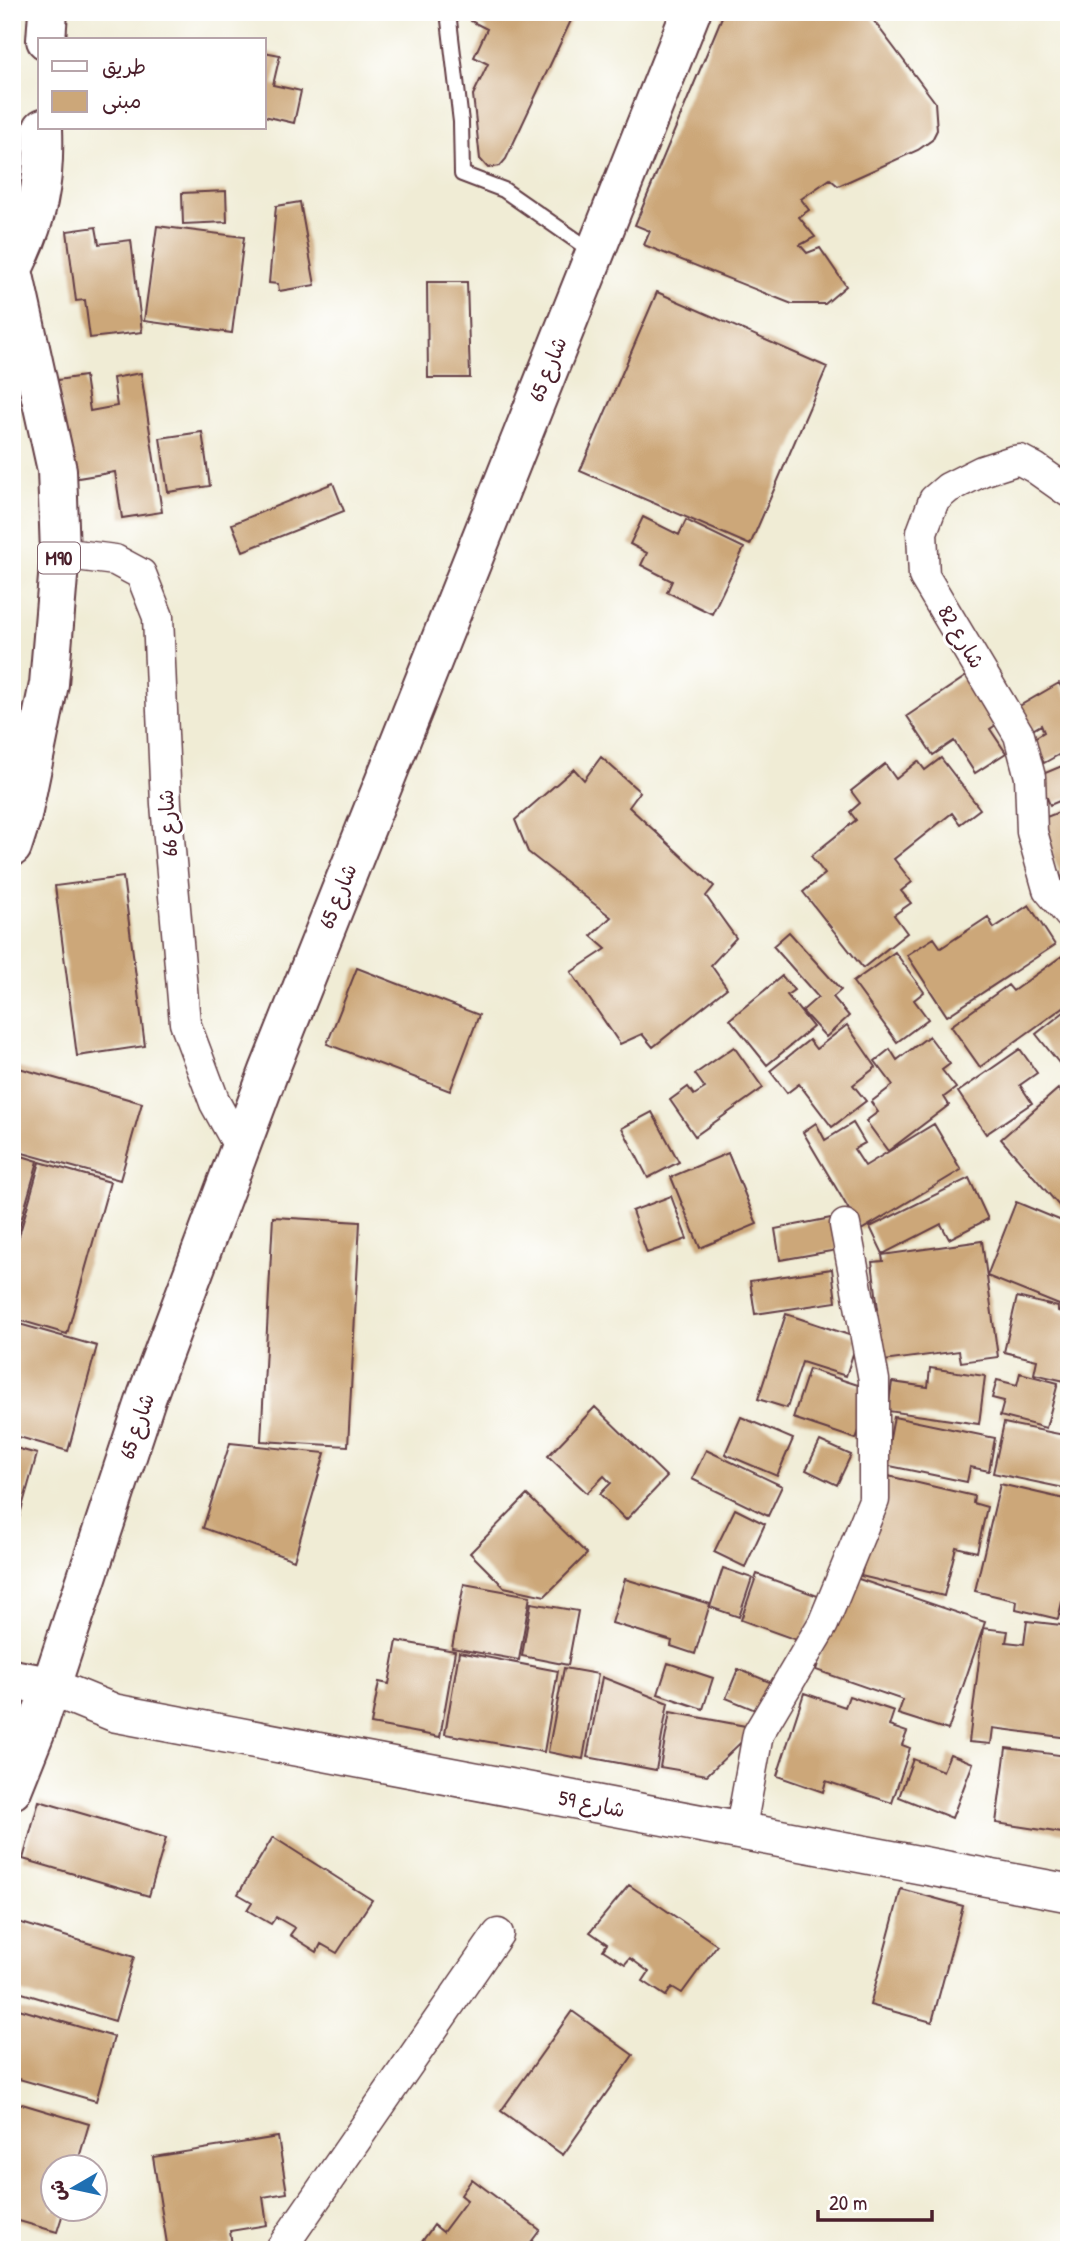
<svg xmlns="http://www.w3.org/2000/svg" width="1081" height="2262" viewBox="0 0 1081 2262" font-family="'Patrick Hand','Playpen Sans Arabic',sans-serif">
<rect width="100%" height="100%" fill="#fff"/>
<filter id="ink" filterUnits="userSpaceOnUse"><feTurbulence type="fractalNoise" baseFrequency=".0143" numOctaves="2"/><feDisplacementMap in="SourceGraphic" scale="14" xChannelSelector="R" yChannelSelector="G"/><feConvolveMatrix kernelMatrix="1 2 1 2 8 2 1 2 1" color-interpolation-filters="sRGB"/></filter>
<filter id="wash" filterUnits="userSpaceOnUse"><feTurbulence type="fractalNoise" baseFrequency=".00686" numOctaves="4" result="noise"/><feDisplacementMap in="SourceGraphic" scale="28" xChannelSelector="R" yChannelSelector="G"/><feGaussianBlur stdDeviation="1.57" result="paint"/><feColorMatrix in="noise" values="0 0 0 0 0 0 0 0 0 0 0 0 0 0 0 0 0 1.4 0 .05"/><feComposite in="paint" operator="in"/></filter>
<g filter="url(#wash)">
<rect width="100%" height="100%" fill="#f0ecd5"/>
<g id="blocks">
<!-- building -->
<path fill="#cca779" d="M476,12H575L506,159L500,166L488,168L480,159L473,95L488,64L474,57L487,29L471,21Z
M724,12H867L935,102L937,130L932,140L918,150L838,186L830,179L801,199L809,210L799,217L815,237L800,245L807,253L820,248L846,286L825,304H792L644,245L650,231L635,225Z
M264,52L280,55L273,85L301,91L294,123L264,116Z
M226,191L227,222L183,224L182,193Z
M300,202L315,285L279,291L278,284L269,283L276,206Z
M157,226L244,237L232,333L144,321Z
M96,227L99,244L131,240L142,332L90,338L85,300L76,301L67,231Z
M427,282H467L470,378H428Z
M657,292L827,367L750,545L580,471Z
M141,373L162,512L122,518L115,472L72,479L57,380L85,376L90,411L117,406L113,378Z
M202,432L210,486L168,492L160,438Z
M333,483L344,511L243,551L232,524Z
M643,517L679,535L686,520L744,548L712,614L667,592L672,581L641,565L647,553L630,544Z
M968,675L1000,722L990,729L1006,753L975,773L954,741L933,755L907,716Z
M1059,683L1069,700V749L1044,763L1031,740L1044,732L1041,725L1024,735L1011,711Z
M601,757L640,792L629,807L714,886L706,896L736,938L711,965L727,988L653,1047L642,1034L620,1044L571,972L606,949L591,936L611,917L528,852L515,820L574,769L584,780Z
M941,758L980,809L960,824L952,813L894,859L912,882L901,891L911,903L894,915L907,933L863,968L803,892L825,874L811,856L856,820L850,812L860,803L851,791L885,764L896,779L918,761L925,770Z
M1069,763V797L1050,805L1038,776Z
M1069,808V897L1039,820Z
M123,877L145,1046L77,1056L55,886Z
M1029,905L1055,945L947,1016L907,955L934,938L941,948L988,917L994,928Z
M789,932L841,990L833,997L849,1016L826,1037L802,1011L818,997L773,946Z
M895,952L924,992L914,1000L928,1019L897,1042L853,982Z
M1062,956L1069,966V1003L980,1067L951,1026L1008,985L1013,991Z
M357,968L479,1015L450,1091L327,1044Z
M782,976L794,990L787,995L813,1027L767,1065L730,1019Z
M1069,1008V1071L1067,1073L1036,1034Z
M847,1025L876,1067L853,1085L866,1101L832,1127L799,1084L787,1093L770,1071L809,1040L816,1049Z
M929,1036L950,1064L942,1070L956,1088L944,1097L949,1105L888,1151L866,1121L878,1112L871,1102L893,1085L875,1061L890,1049L897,1060Z
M734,1047L763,1088L695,1136L670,1100L688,1087L694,1095L705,1088L695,1074Z
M1020,1049L1037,1073L1020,1085L1032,1103L986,1134L958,1092Z
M12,1066L142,1103L120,1180L12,1150Z
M1058,1089L1069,1102V1202L1061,1208L1001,1139Z
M652,1112L679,1162L648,1178L622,1128Z
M816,1123L825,1140L853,1123L865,1143L854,1149L865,1166L934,1124L961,1170L861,1230L803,1132Z
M12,1153L38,1161L13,1249L12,1248Z
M728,1153L757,1224L700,1248L671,1177Z
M40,1162L110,1182L67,1334L12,1318V1261Z
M969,1178L988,1219L949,1239L941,1224L883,1254L870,1227Z
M671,1196L687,1239L647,1253L632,1211Z
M1016,1202L1069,1224V1309L987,1276Z
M273,1217L360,1222L348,1446L261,1441Z
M831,1218L837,1250L780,1260L775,1229Z
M982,1241L998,1357L961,1362L959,1351L876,1362L869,1311L878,1309L872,1262L883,1261L882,1255Z
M832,1269L836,1302L755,1314L750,1281Z
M1017,1297L1058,1307V1311L1069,1314V1382L1034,1374L1037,1360L1004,1352Z
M786,1314L858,1338L846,1376L802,1362L787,1408L758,1399Z
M12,1322L97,1346L68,1451L12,1435Z
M930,1368L985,1376L979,1424L888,1411L892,1382L928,1387Z
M809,1369L873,1390L856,1439L793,1418Z
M1020,1373L1058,1383L1046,1428L1000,1416L1004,1401L992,1398L997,1380L1017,1385Z
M595,1407L667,1477L626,1520L600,1494L611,1483L604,1476L587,1493L548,1456Z
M741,1417L793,1439L777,1476L725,1454Z
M894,1417L995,1438L989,1471L970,1467L967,1482L885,1465Z
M1004,1423L1069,1436V1489L993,1473Z
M820,1441L851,1455L837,1485L806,1470Z
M230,1443L325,1453L294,1560L203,1528Z
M12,1447L37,1454L17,1525L12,1524Z
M706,1450L782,1486L768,1516L692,1479Z
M884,1475L974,1496L973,1503L987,1507L977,1552L956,1547L944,1596L861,1576Z
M1000,1484L1069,1500V1572L1058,1619L1016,1609L1017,1601L975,1591Z
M527,1495L587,1554L545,1596L504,1587L470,1553Z
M735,1509L765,1524L745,1567L714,1552Z
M723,1568L752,1578L739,1617L710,1607Z
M757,1574L818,1596L802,1642L741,1620Z
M847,1575L985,1622L948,1730L898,1714L903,1700L816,1670Z
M625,1579L710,1604L695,1654L671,1646L672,1641L612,1623Z
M464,1584L530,1596L519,1660L452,1648Z
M1069,1591V1618L1059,1614Z
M531,1603L578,1611L568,1665L522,1656Z
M1027,1621L1069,1626V1738L993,1728L991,1744L969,1742L983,1628L1008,1631L1006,1642L1024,1644Z
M397,1641L455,1651L440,1737L371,1724L379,1682L389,1684Z
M459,1652L558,1671L544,1752L445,1734Z
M668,1663L713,1678L703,1709L658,1694Z
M564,1668L598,1674L583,1759L548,1752Z
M738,1669L777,1685L765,1714L726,1698Z
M602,1677L668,1703L656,1770L587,1757Z
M804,1693L845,1707L849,1696L894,1711L889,1726L907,1732L902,1745L910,1748L892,1803L826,1781L823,1792L777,1776Z
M670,1712L756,1728L707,1775L660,1767Z
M1006,1748L1067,1756L1065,1777L1069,1778V1834L996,1823Z
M950,1754L973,1763L952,1818L899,1797L913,1759L943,1771Z
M39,1801L166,1838L149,1896L23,1859Z
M273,1837L372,1900L337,1953L321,1944L317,1952L290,1935L295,1928L276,1917L271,1924L247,1910L252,1902L238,1894Z
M629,1885L717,1945L682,1993L672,1987L666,1996L643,1981L649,1972L630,1958L625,1964L603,1950L607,1944L590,1932Z
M901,1889L963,1906L932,2022L870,2005Z
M15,1921L134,1957L115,2021L12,1990Z
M12,2007L114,2037L96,2101L12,2077Z
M572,2011L633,2055L563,2155L501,2111Z
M12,2101L89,2124L76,2168H52V2210H64L57,2232L12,2219Z
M278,2137L287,2193L263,2197L267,2225L230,2231L232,2246L168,2250L153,2157Z
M472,2179L540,2230L525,2250H416L434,2225L443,2232L467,2200L461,2195Z"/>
</g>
</g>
<g filter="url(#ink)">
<use href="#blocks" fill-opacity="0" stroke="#633e44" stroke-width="2"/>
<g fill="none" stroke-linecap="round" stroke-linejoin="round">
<!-- service casing -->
<g stroke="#633e44" stroke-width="18">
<path id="service" d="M448,12L461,122L462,174L504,190L593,252"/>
</g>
<!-- minor casing -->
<g stroke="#633e44" stroke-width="33">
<path id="minor" d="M1069,492L1035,468L1020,460L1013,461L982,471L948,488L934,500L922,532L924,576L1019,735L1030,777L1032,832L1048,889L1069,914
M60,553L115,560L141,574L158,617L166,804L185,1023L215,1103L240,1148
M740,1833L758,1734L823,1624L874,1500V1380L845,1225
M280,2250L498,1934"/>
</g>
<!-- tertiary casing -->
<g stroke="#633e44" stroke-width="40">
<path id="tertiary" d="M49,1686L115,1713L1069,1893"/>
</g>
<!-- secondary casing -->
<g stroke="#633e44" stroke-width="42">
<path id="secondary" d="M12,1679L49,1686
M12,1790L38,1725L147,1396L269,1071L691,12"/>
</g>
<!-- motorway casing -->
<g stroke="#633e44" stroke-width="42">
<path id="motorway" d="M46,40L48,12
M12,266L57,470L60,553L49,684L22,816L12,847
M13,269C38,219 45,183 43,128"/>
</g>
<!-- service -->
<use href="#service" stroke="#fff" stroke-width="14"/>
<!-- minor -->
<use href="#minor" stroke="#fff" stroke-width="30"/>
<!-- tertiary -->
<use href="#tertiary" stroke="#fff" stroke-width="37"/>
<!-- secondary -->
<use href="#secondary" stroke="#fff" stroke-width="38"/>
<!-- motorway -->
<use href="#motorway" stroke="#fff" stroke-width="38"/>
</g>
</g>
<g text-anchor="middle" stroke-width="6" stroke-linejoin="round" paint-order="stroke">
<!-- shield labels -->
<rect fill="#fff" stroke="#80626b" stroke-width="2" x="38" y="542.5" width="42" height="31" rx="5"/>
<g font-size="19" font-weight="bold" fill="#4a1f2b">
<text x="59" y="565">M90</text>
</g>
<!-- street labels -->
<g font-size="21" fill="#4a1f2b" stroke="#fff">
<text transform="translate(548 369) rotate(-68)" y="7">شارع 65</text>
<text transform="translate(961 637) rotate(59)" y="7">شارع 82</text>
<text transform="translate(168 823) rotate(-94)" y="7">شارع 66</text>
<text transform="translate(338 896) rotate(-68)" y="7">شارع 65</text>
<text transform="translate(137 1426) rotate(-71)" y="7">شارع 65</text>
<text transform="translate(592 1804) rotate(11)" y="7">شارع 59</text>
</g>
</g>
<!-- margin -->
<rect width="1081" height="2262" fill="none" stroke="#fff" stroke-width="42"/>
<!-- legend -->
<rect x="38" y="38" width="228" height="91" fill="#ffffff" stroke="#b7a5aa" stroke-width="2"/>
<rect x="52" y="61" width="35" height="10" fill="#ffffff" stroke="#b7a5aa" stroke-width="2"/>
<text x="102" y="74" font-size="21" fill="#4a1f2b">طريق</text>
<rect x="52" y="91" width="35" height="21" fill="#cca779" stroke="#b7a5aa" stroke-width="2"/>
<text x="102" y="108" font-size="21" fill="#4a1f2b">مبنى</text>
<!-- north arrow -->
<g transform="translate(74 2188) rotate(261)"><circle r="33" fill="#ffffff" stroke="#b7a5aa" stroke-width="2"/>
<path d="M0-5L12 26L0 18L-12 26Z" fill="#1f6fb2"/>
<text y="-10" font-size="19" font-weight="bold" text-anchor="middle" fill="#4a1f2b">ش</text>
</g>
<!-- scale -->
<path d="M818 2210v10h114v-10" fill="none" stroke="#4a1f2b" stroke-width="3.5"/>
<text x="829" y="2210" font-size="21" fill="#4a1f2b" stroke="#ffffff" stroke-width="5" paint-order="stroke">20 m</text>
</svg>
